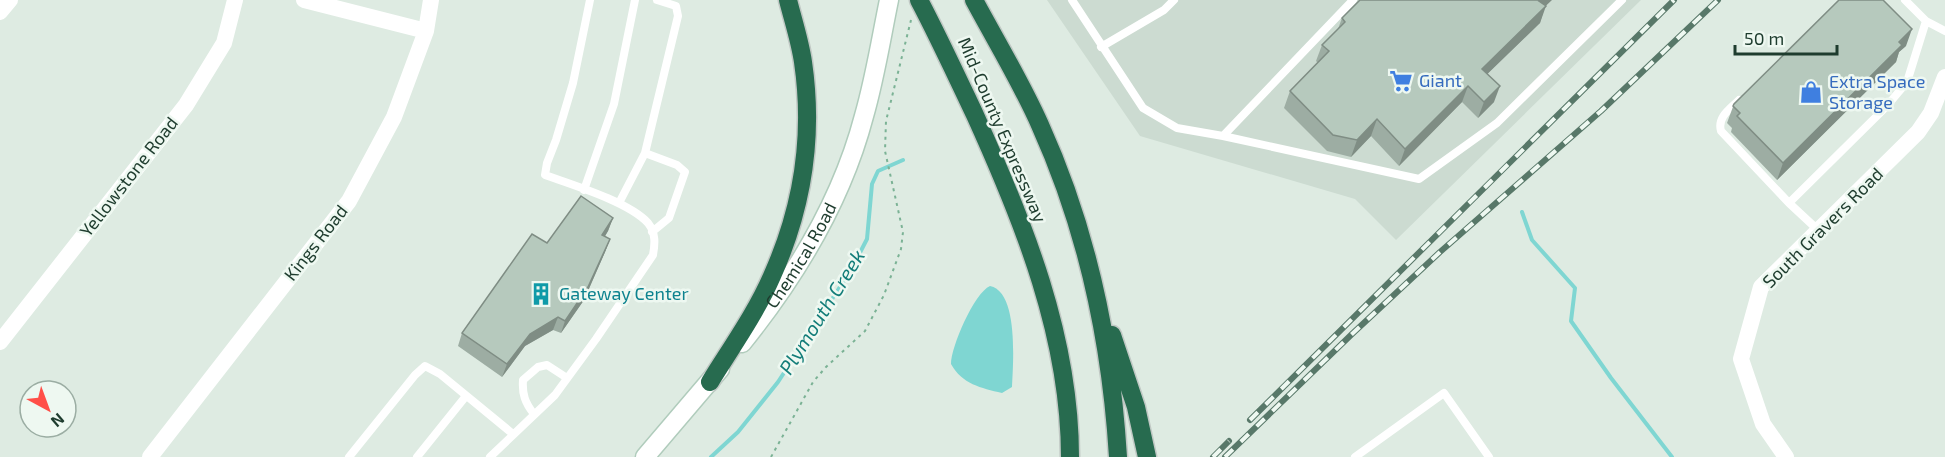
<svg xmlns="http://www.w3.org/2000/svg" width="1945" height="457" viewBox="0 0 1945 457" font-family="'Exo 2',sans-serif">
<rect width="100%" height="100%" fill="#deebe2"/>
<!-- built -->
<path fill="#ccdbd1" d="M1047,0H1641L1396,240L1355,199L1140,136Z"/>
<!-- water -->
<path fill="#7fd6d2" d="M990,286C1019,292 1013,364 1012,387L1002,393C981,388 962,384 951,364C951,347 974,293 990,286Z"/>
<g fill="none" stroke-linecap="round" stroke-linejoin="round">
<!-- stream -->
<path stroke="#7fd6d2" stroke-width="4" d="M1522,212L1532,240L1575,288L1571,321L1611,378L1672,457
M711,457L738,432L778,382L851,270L867,239L872,184L878,171L903,160"/>
<!-- secondary casing -->
<g stroke="#b0ccbc" stroke-width="21">
<g id="secondary">
<path id="s1" d="M742,343C796,276 842,200 864,116C875,78 881,39 889,0"/>
<path d="M645,457L720,369"/>
</g>
</g>
<!-- highway casing -->
<g stroke="#c0c8c4" stroke-width="21">
<path id="highway" d="M919,0C939,38 957,77 975,115C1024,223 1070,337 1070,457
M974,0C996,41 1021,82 1040,125C1087,229 1111,343 1118,457
M1112,335L1136,407L1147,457
M710,382C731,348 756,313 772,276C803,207 814,137 803,62C800,41 793,20 788,0"/>
</g>
<!-- path -->
<path stroke="#7bb295" stroke-width="2" stroke-dasharray="3 4.5" stroke-linecap="butt" d="M771,457L813,382L826,367L865,331L884,295L901,249L903,232L885,151L886,121L911,20"/>
<!-- lane -->
<path stroke="#fff" stroke-width="8" d="M1072,0L1143,108L1177,128L1223,136L1353,0
M1905,0L1926,21L1945,31
M1101,47L1164,10L1174,0
M1739,100C1730,109 1717,117 1721,131L1789,203L1818,230
M1223,136L1419,179L1497,123L1622,0
M645,153L677,165L685,172L669,218L652,232
M584,190L614,104L635,0
M619,203L645,153L678,16L676,6L657,0
M1789,203L1886,107L1907,82L1926,21
M534,414C525,403 522,394 523,380L538,367L547,365L567,378
M349,457L415,375L425,366L440,374L513,434
M417,457L466,396
M490,457L555,395L596,339L653,255C655,244 656,233 648,223C629,202 573,185 545,175L547,163L556,140L573,83L590,0
M1355,457L1444,393L1489,457"/>
<!-- street -->
<path stroke="#fff" stroke-width="16" d="M304,0L426,31
M0,12L10,0
M0,342L186,105L224,43L235,0
M150,457L349,201L394,117L426,31L431,0
M1786,457L1763,424L1741,359L1761,287L1918,132L1931,113L1945,77"/>
<!-- secondary -->
<use href="#secondary" stroke="#fff" stroke-width="18"/>
<!-- highway -->
<use href="#highway" stroke="#276b4f" stroke-width="18"/>
<!-- rail casing -->
<g stroke="#587869" stroke-width="6">
<path id="rail" d="M1250,420L1674,0
M1213,457L1229,441
M1225,457L1352,334L1440,252L1601,111L1718,0"/>
</g>
<!-- rail -->
<use href="#rail" stroke="#eef8f1" stroke-width="4" stroke-dasharray="11" stroke-linecap="butt"/>
</g>
<!-- wall -->
<path fill="#9dada3" d="M1545,6L1540,23L1487,74L1494,102L1478,118L1462,102L1399,166L1371,136L1351,157L1327,151L1284,108L1290,91L1318,63L1316,61L1322,45L1338,29L1342,18Z
M1906,46L1899,52L1896,62L1777,180L1731,132L1732,128L1727,123L1734,104Z
M613,218L608,231L605,236L610,239L605,252L584,300L561,333L553,330L525,346L502,377L458,346L462,333Z"/>
<!-- shaded-wall -->
<path fill="#7f8d84" d="M1541,0H1552L1533,18L1539,1Z
M1546,6L1540,23L1476,85L1482,69Z
M1912,29L1906,46L1899,52L1896,62L1777,180L1783,163Z
M1468,86L1462,102L1399,166L1405,149Z
M1500,86L1494,102L1478,118L1484,102Z
M1377,119L1371,136L1351,157L1357,140Z
M613,218L608,231L598,248L602,235Z
M610,239L605,252L584,300L561,333L565,321Z
M558,317L553,330L525,346L502,377L507,364L530,334Z"/>
<!-- building -->
<path fill="#b6c9bd" stroke="#7f8d84" stroke-width="1.5" d="M1360,0H1541L1539,1L1546,6L1482,69L1500,86L1484,102L1468,86L1405,149L1377,119L1357,140L1333,135L1290,91L1329,51L1322,45L1345,22L1342,18Z
M1839,0H1883L1912,29L1899,42L1902,45L1783,163L1737,116L1740,113L1733,106L1734,104Z
M581,196L613,218L602,235L610,239L588,287L565,321L558,317L530,334L507,364L462,333L532,234L547,243Z"/>
<!-- icons -->
<defs>
<g id="supermarket-bare" transform="scale(1.8)"><path d="M-6-5.5h2.5l.6 2H6L4.5 2H-2.5L-4.4-4H-6ZM-1.5 3.2a1.3 1.3 0 1 0 .1 0ZM3 3.2a1.3 1.3 0 1 0 .1 0Z" fill="#3f7fe0" stroke="#eef8f1" stroke-width="2.5" paint-order="stroke"/></g>
<g id="shop-bare" transform="scale(1.8)"><path d="M-5-2.5h2.3a2.7 3.5 0 0 1 5.4 0H5L5.5 6h-11ZM-1.5-2.5h3a1.5 2.3 0 0 0-3 0Z" fill="#3f7fe0" stroke="#eef8f1" stroke-width="2.5" paint-order="stroke"/></g>
<g id="building-bare" transform="scale(1.8)"><path d="M-4-6H4V6H1V3H-1V6H-4ZM-2.5-4.3h1.7v1.8h-1.7ZM.8-4.3h1.7v1.8H.8ZM-2.5-1h1.7V.8h-1.7ZM.8-1h1.7V.8H.8Z" fill="#0f9aa8" stroke="#eef8f1" stroke-width="2.5" paint-order="stroke"/></g>
</defs>
<g fill-rule="evenodd">
<use href="#supermarket-bare" x="1401" y="81"/>
<use href="#shop-bare" x="1811" y="92"/>
<use href="#building-bare" x="541" y="294"/>
</g>
<g text-anchor="middle" stroke-width="5" stroke-linejoin="round" paint-order="stroke">
<!-- shop labels -->
<g font-size="18" fill="#366cbe" stroke="#eef8f1" text-anchor="start">
<text x="1419" y="87">Giant</text>
<text x="1829" y="88">Extra Space<tspan x="1829" dy="21">Storage</tspan></text>
</g>
<!-- street labels -->
<g font-size="18" fill="#1e3c2e" stroke="#eef8f1">
<text transform="translate(1002 130) rotate(67)" y="6">Mid-County Expressway</text>
<text transform="translate(129 177) rotate(-52)" y="6">Yellowstone Road</text>
<text transform="translate(1823 228) rotate(-45)" y="6">South Gravers Road</text>
<text transform="translate(316 243) rotate(-52)" y="6">Kings Road</text>
<text dy="6" stroke="none"><textPath href="#s1" startOffset="106">Chemical Road</textPath></text>
</g>
<!-- culture labels -->
<g font-size="18" fill="#0d838f" stroke="#eef8f1" text-anchor="start">
<text x="559" y="300">Gateway Center</text>
</g>
<!-- water labels -->
<g font-size="20" font-style="italic" fill="#137d79" stroke="#eef8f1">
<text transform="translate(822 312) rotate(-58)" y="7">Plymouth Creek</text>
</g>
</g>
<!-- north arrow -->
<g transform="translate(48 409) rotate(139)"><circle r="28" fill="#eef8f1" stroke="#9bada3" stroke-width="1.5"/>
<path d="M0-4.5L10 22L0 15L-10 22Z" fill="#ff4f48"/>
<text y="-9" font-size="16" font-weight="bold" text-anchor="middle" fill="#1e3c2e">N</text>
</g>
<!-- scale -->
<path d="M1735 45v9h102v-9" fill="none" stroke="#1e3c2e" stroke-width="3"/>
<text x="1744" y="45" font-size="18" fill="#1e3c2e" stroke="#eef8f1" stroke-width="4.5" paint-order="stroke">50 m</text>
</svg>
